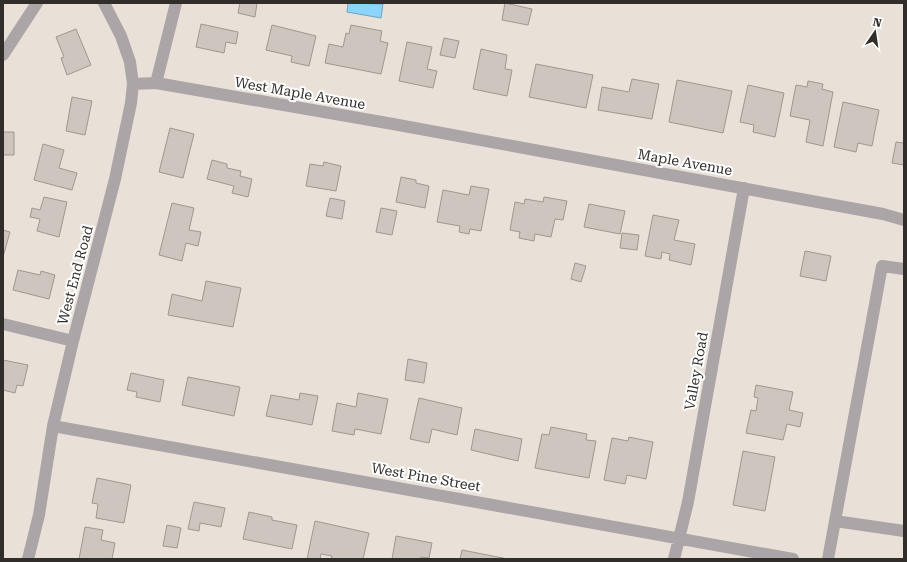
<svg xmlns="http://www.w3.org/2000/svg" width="907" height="562" viewBox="0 0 907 562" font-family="'Roboto Serif',serif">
<rect width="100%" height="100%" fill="#e9e0d8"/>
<!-- water -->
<path fill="#8bd5fc" stroke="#70a3bd" d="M348,3L383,4L381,18L347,12Z"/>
<!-- building -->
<path fill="#cec6be" stroke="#a09890" d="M240,3H257L255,17L238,13Z
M505,3L532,9L528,25L502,20Z
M201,24L238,32L236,44L226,42L224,53L196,47Z
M272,25L316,36L309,66L291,62L292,56L266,50Z
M351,25L382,31L380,41L388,43L381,74L325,63L329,44L343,47L346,33L349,34Z
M76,29L91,65L67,75L61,58L64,57L56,37Z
M444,38L459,41L455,58L440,55Z
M407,42L432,47L427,69L437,71L433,88L399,81Z
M481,49L507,55L505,69L512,70L507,96L473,89Z
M536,64L593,75L586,108L529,97Z
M632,79L659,84L652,119L598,110L602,87L629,92Z
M677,80L732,91L723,133L669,122Z
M808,81L823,84L822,89L833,92L823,146L806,142L810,120L790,116L796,85L807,87Z
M748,85L784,93L775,137L753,132L754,125L740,122Z
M72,97L92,101L85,135L66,131Z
M843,102L879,110L872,146L858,143L856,152L834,147Z
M170,128L194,134L183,178L159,172Z
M3,132H14V155H3Z
M896,142L904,143V165L892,163Z
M43,144L64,150L59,168L77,173L72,190L34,180Z
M212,160L227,164V168L241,171L240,176L252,179L248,197L232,193L234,186L207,179Z
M324,162L341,166L336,191L306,186L310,164L323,166Z
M401,177L416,180V183L429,186L425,208L396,202Z
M471,186L489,189L481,231L470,229L469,234L459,232L460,226L437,222L443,190L469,195Z
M44,197L67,202L59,237L37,231L40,219L30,217L32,208L40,210Z
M544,197L567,201L563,220L555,219L551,237L535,234L534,241L519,238L520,232L510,230L515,202L524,204L525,199L543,202Z
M330,198L345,201L342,219L326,216Z
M172,203L194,208L189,230L201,232L198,246L186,243L182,261L159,255Z
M589,204L625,211L620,234L584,227Z
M381,208L397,211L392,235L376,232Z
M653,215L679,220L674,240L695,244L691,265L669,260L670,254L662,252L661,259L645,256Z
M3,230L10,232L3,257Z
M622,233L639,235L637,250L620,248Z
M805,251L831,256L826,281L800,276Z
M575,263L586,266L581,282L571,279Z
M18,270L40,275L41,271L55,275L49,299L13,290Z
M206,281L241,288L233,327L168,315L172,294L202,301Z
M408,359L427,363L424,383L405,380Z
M3,360L28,365L23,386L17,385L15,393L3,390Z
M131,373L164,380L160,402L136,397L137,392L127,390Z
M188,377L240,387L234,416L182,405Z
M756,385L793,392L789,410L803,413L800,427L787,424L783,440L746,433L751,410L756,411L758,398L754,397Z
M300,393L318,396L312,425L266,416L271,395L299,400Z
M358,393L388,399L381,434L355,429L354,435L332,431L337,403L356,407Z
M419,398L462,408L457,435L432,429L429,443L410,439Z
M551,427L587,434L586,440L596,441L589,478L535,468L542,434L549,435Z
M475,429L522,439L518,461L471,450Z
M629,437L653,442L646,479L627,475L625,484L604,480L612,438L628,441Z
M743,451L775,457L765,511L733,505Z
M97,478L131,485L124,523L96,518L98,504L92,503Z
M194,502L225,508L221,527L200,523L199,531L188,529Z
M249,512L272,517V520L297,525L292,549L243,539Z
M315,521L369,533L363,559H331L332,556L321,554L320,559H307Z
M167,525L181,528L177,548L163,546Z
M85,527L103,530L101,540L115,543L112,559H79Z
M396,536L432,543L429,558L421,557L420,559H392Z
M462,550L508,559H460Z"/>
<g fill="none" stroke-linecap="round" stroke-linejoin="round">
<!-- minor -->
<path stroke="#aba5a7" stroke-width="12" d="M3,55L37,3
M156,83L176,3
M133,84L156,83L393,124L883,214L904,220
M3,324L73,341
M53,426L793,559
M835,521L904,531
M28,559L39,515L53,426L73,341L115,179L131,103L133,84L130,62L121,36L104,3
M674,559L688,502L744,188
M828,559L882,266L904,269"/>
</g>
<g text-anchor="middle" stroke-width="4" stroke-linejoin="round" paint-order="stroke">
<!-- street labels -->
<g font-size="14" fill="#312d2a" stroke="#fff">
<text transform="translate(300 93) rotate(10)" y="5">West Maple Avenue</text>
<text transform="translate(685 162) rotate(10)" y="5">Maple Avenue</text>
<text transform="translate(75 275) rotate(-75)" y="5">West End Road</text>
<text transform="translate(696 371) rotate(-80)" y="5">Valley Road</text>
<text transform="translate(426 477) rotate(10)" y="5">West Pine Street</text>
</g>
</g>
<!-- border -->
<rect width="907" height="562" fill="none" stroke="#312d2a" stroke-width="8"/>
<!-- north arrow -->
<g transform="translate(875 32) rotate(13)" stroke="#ffffff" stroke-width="3" paint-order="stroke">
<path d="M0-3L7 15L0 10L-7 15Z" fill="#312d2a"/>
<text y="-6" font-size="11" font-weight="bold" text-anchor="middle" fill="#312d2a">N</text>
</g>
</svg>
